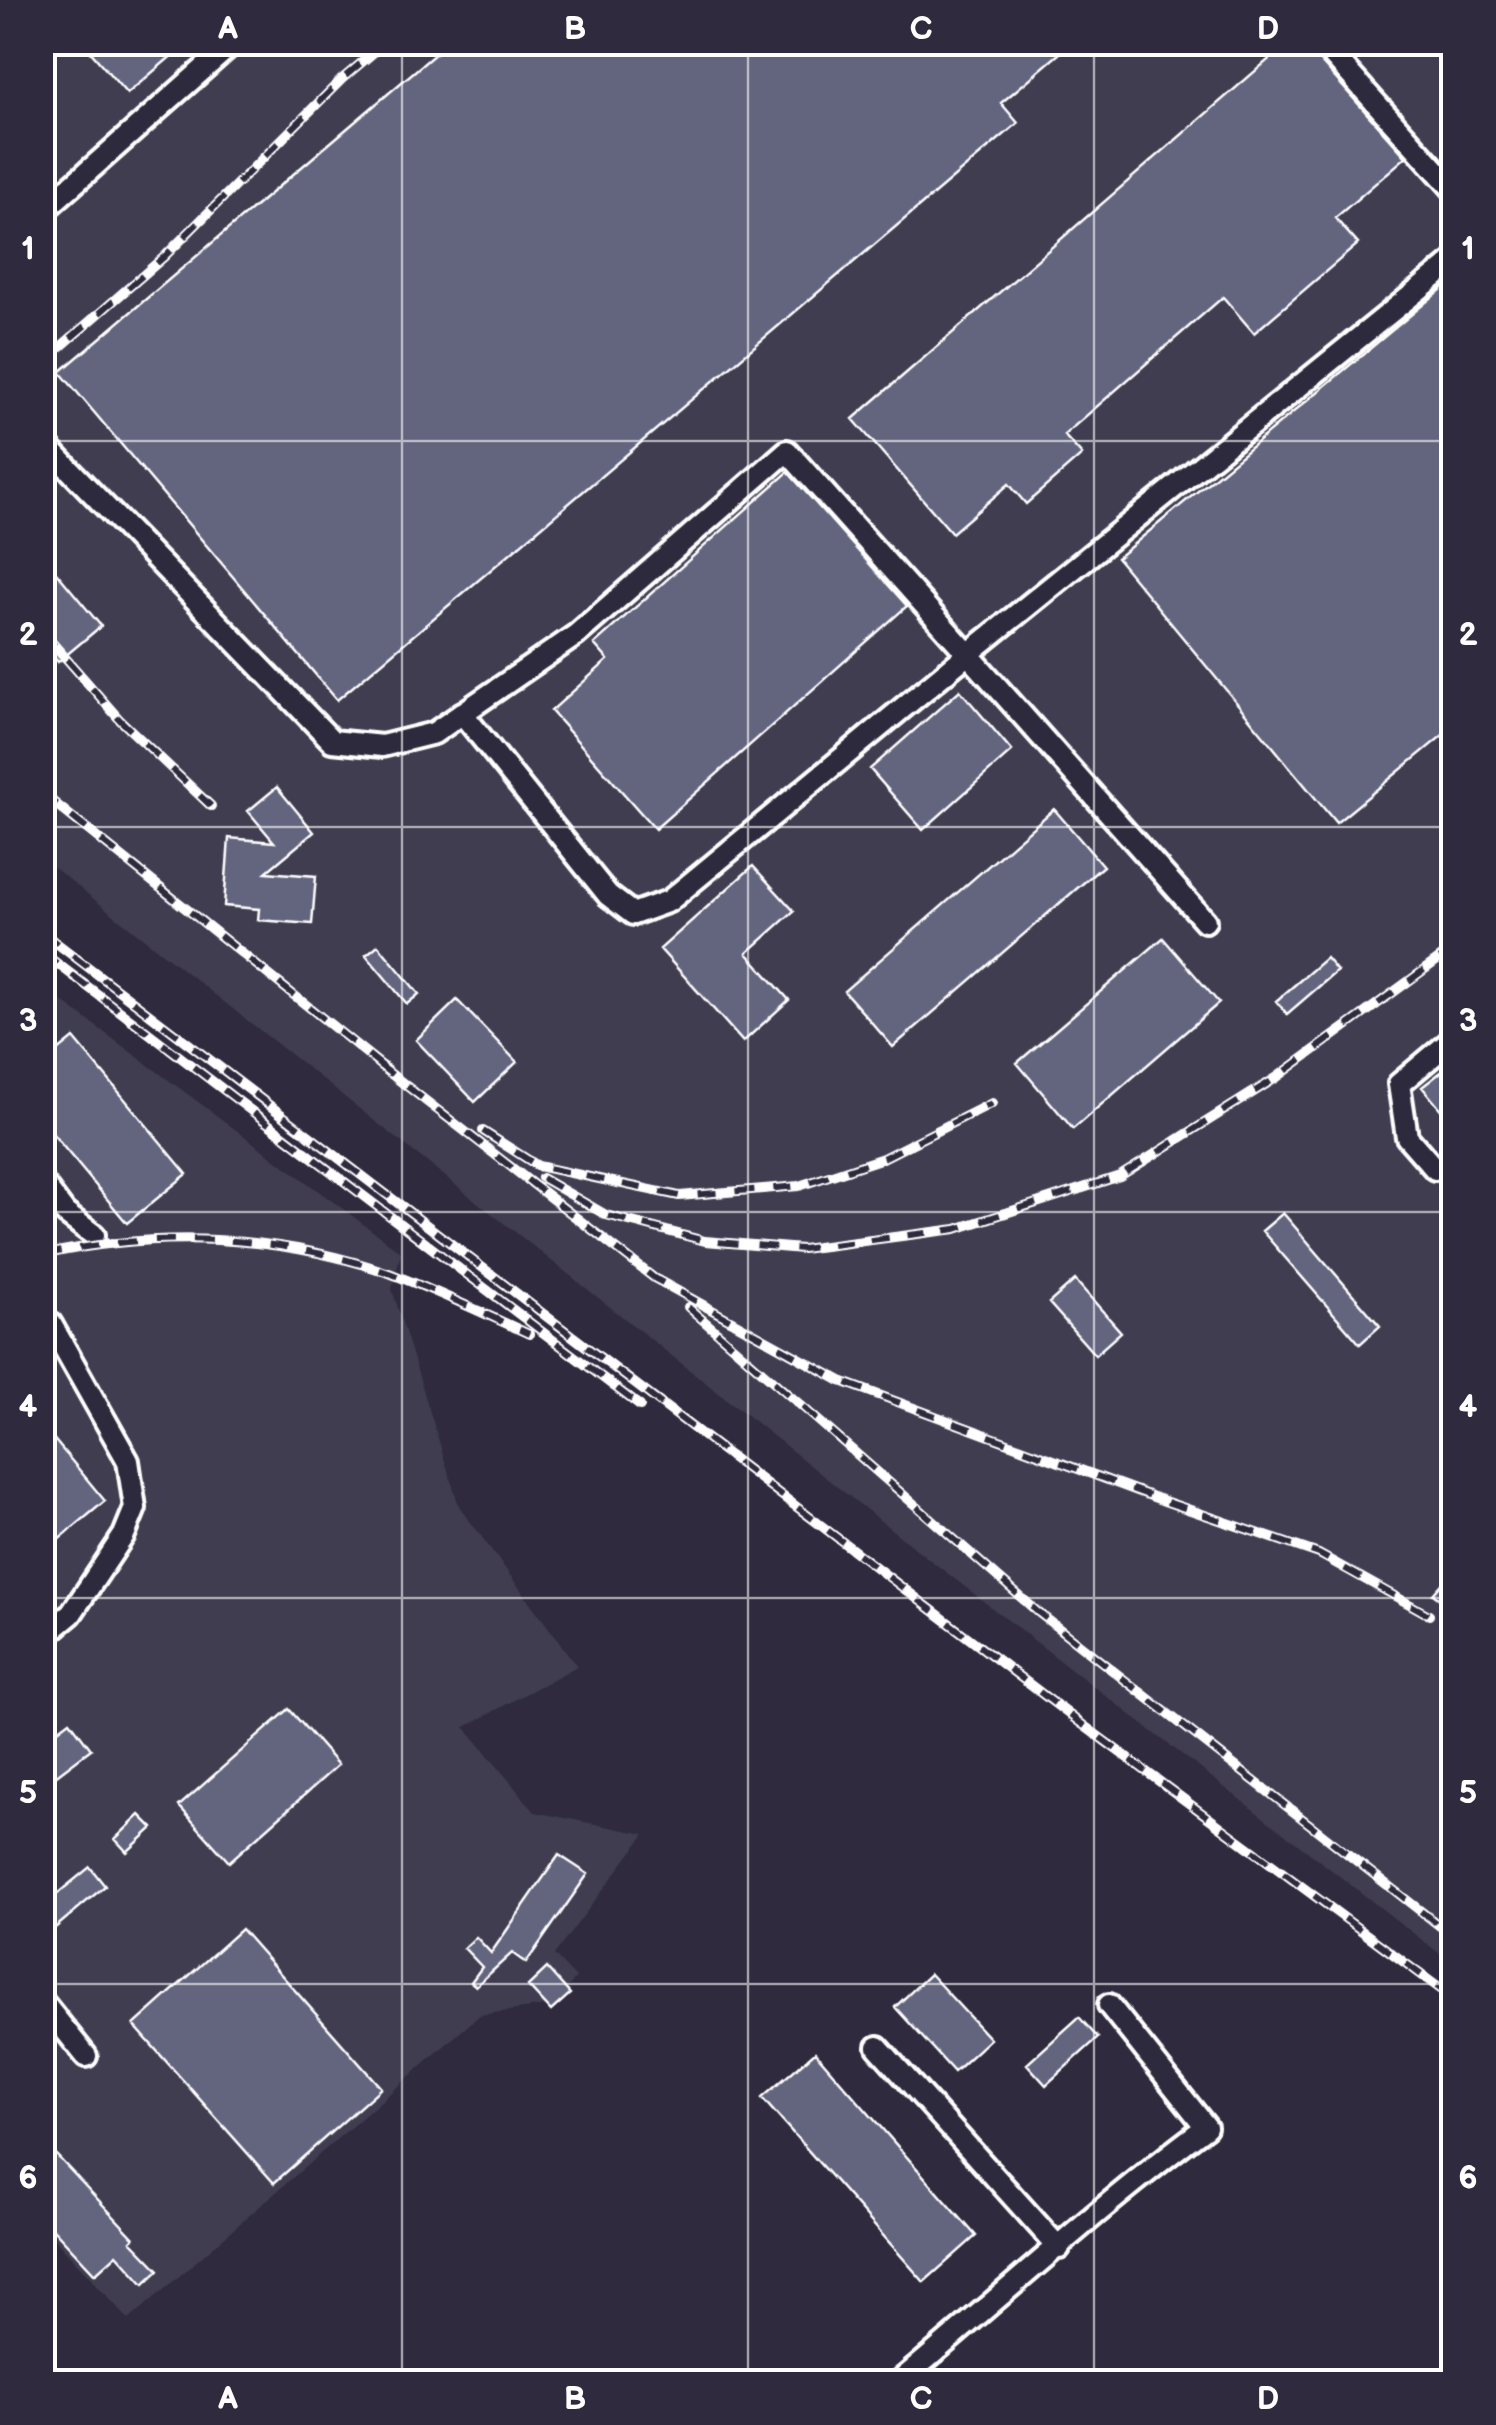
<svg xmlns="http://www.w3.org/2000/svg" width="1496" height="2425" viewBox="0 0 1496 2425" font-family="'Balsamiq Sans',sans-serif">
<rect width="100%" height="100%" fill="#2f2a3d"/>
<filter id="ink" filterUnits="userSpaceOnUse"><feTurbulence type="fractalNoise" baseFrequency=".01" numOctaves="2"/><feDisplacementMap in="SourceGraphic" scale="20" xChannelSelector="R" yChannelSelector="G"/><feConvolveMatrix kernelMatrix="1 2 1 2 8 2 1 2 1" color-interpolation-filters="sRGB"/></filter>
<g filter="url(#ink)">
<!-- built -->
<path fill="#3f3c51" d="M42,43H1453V1964L921,1553L43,859Z
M43,987L401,1252L392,1289L459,1506L577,1666L465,1727L535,1812L645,1834L554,1955L576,1978L552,2005L480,2015L129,2320L43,2226Z"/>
<!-- building -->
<path fill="#63657f" stroke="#fff" stroke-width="2.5" d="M100,42H188L127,94L90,51Z
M449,42H1073L1001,103L1018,123L337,700L60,372Z
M1289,42H1308L1311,51L1406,157L1335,218L1358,244L1254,333L1223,297L1064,435L1082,455L1026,504L1009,484L952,533L853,419Z
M1454,279V726L1336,823L1117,558Z
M788,472L907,606L655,829L551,711L608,660L594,644Z
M42,555L101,626L58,662L42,643Z
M960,690L1012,751L923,830L870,769Z
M277,787L314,832L266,872L316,876L312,924L258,920L259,909L224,906L229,838L274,842L248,811Z
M1054,809L1103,866L893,1047L844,991Z
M753,866L794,911L747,953L789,1000L743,1042L660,949Z
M1163,938L1219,1003L1073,1129L1017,1063Z
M378,945L419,994L407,1004L366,955Z
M1326,958L1337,971L1287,1014L1276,1001Z
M457,1000L517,1062L475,1102L416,1040Z
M74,1038L187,1174L127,1223L42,1121V1064Z
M1454,1062V1125L1422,1087Z
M1283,1213L1380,1326L1360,1344L1262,1231Z
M1075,1280L1121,1332L1095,1355L1049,1303Z
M42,1425L105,1501L51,1546L42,1536Z
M1454,1570V1610L1433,1594Z
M289,1709L338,1765L229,1862L179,1806Z
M70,1721L91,1749L42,1786V1742Z
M140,1815L153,1828L127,1852L115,1839Z
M559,1855L588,1874L526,1963L512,1953L476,1986L471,1982L482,1967L464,1948L476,1937L491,1953Z
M90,1867L105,1886L49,1933L42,1925V1906Z
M241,1929L381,2088L274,2183L134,2025Z
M547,1968L570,1994L551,2011L528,1986Z
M930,1974L990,2039L954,2072L895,2007Z
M1079,2017L1098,2038L1046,2085L1027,2064Z
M815,2052L976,2236L924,2282L762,2098Z
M42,2140L134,2238L131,2241L159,2270L144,2284L117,2254L95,2274L42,2217Z"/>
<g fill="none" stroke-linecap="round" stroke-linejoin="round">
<!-- minor casing -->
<g stroke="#fff" stroke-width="28">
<path id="minor" d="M1321,42L1454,190
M42,212L234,42
M42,441L332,741L382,746L434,733L576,635L787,451L968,654L1454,261
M462,713L608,895L633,914L669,901L968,654L1205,921
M1435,1169L1407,1137L1399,1084L1454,1038
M42,1182L65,1213L94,1235
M42,1638L71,1614L124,1535L135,1508L128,1461L51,1324
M42,2001L86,2056
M878,2047L1059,2248
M899,2382C1001,2297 1099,2206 1206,2127L1109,2005"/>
</g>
<!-- minor -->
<use href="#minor" stroke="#2f2a3d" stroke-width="20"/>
<!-- rail casing -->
<g stroke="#fff" stroke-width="10">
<path id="rail" d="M42,363L164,257L342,79L386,42
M42,631L120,720L211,806
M42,793L386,1069
M42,932L1079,1722L1454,1999
M42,952L640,1406
M377,1063L654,1278L841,1381L1167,1502L1319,1554L1429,1615
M483,1131L538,1166L679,1196L799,1186L883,1158L992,1103
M542,1178L606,1215L705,1241L802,1249L956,1229L1120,1176L1276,1078L1454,948
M42,1255C157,1230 278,1234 389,1273C437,1291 483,1313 529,1334
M688,1307L1039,1613L1454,1937"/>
</g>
<!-- rail -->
<use href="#rail" stroke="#2f2a3d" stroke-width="6" stroke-dasharray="19" stroke-linecap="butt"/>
</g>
</g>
<!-- grid -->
<path fill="none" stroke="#fff" stroke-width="2.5" stroke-opacity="0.55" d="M402,42V2382M748,42V2382M1094,42V2382M42,441H1454M42,827H1454M42,1212H1454M42,1598H1454M42,1984H1454"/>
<!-- margin -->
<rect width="1496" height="2425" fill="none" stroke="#2f2a3d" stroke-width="110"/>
<rect x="55" y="55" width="1386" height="2315" fill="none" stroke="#fff" stroke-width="4"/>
<g font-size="32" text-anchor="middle" font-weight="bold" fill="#fff">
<text x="228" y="39">A</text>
<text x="575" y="39">B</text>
<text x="921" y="39">C</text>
<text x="1268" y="39">D</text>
<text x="28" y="259">1</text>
<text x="1468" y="259">1</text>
<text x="28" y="645">2</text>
<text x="1468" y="645">2</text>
<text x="28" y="1031">3</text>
<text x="1468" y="1031">3</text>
<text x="28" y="1417">4</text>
<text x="1468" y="1417">4</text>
<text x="28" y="1803">5</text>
<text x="1468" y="1803">5</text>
<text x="28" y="2188">6</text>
<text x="1468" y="2188">6</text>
<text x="228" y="2409">A</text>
<text x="575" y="2409">B</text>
<text x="921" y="2409">C</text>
<text x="1268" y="2409">D</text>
</g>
</svg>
